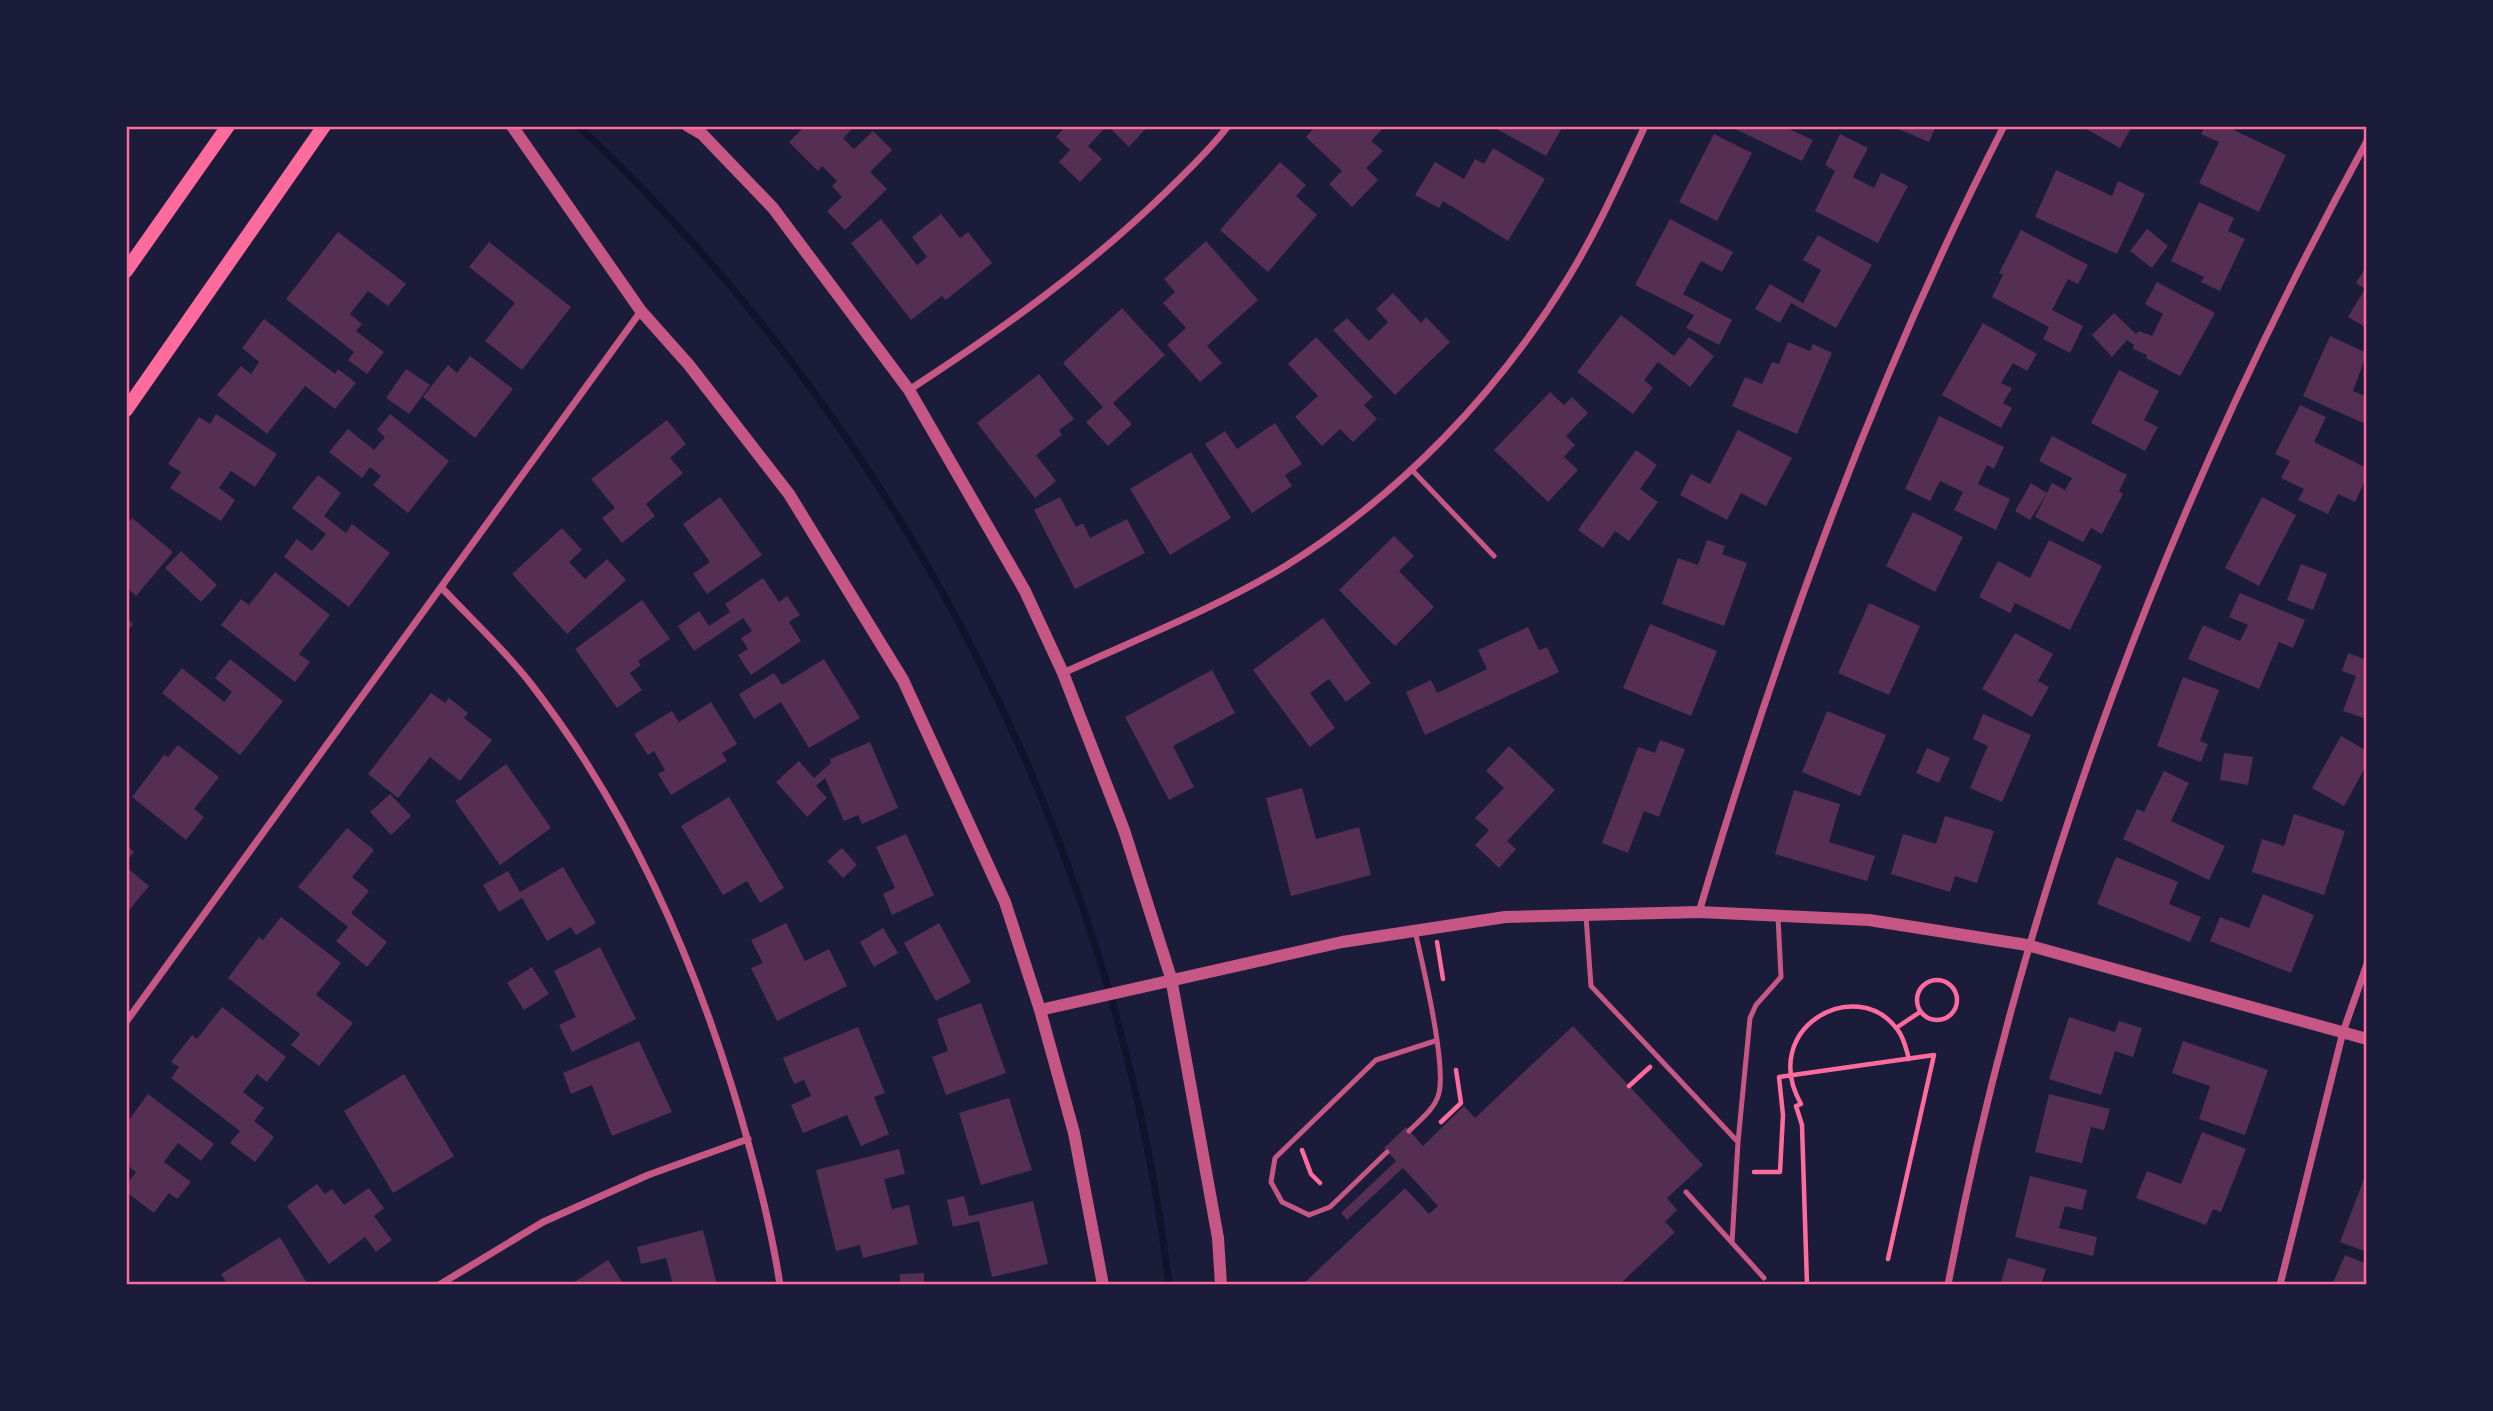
<svg xmlns="http://www.w3.org/2000/svg" width="2493" height="1411" viewBox="0 0 2493 1411" font-family="'Noto Sans',sans-serif">
<rect width="100%" height="100%" fill="#1b1b3a"/>
<g fill="none" stroke-linecap="round" stroke-linejoin="round">
<!-- stream -->
<path stroke="#12122b" stroke-width="7" d="M578,126C901,427 1117,846 1169,1285"/>
</g>
<!-- building -->
<path fill="#542f53" d="M805,126H855L843,138L854,149L873,131L892,150L870,172L887,189L845,230L827,211L842,197L832,186L837,181L822,166L818,171L789,142Z
M1066,126H1107L1088,146L1102,159L1080,182L1059,162L1070,150L1056,137Z
M1108,126H1148L1129,147Z
M1316,126H1385L1371,141L1383,151L1366,168L1378,180L1352,207L1329,184L1342,171L1306,137Z
M1491,126H1563L1546,156Z
M1729,126H1790L1789,129L1813,140L1802,161Z
M1892,126H1936L1929,142Z
M2081,126H2132L2120,148Z
M2205,126H2236L2234,130L2286,155L2259,212L2199,183L2219,142L2201,134Z
M1714,134L1752,153L1717,221L1679,202Z
M1840,134L1868,148L1853,177L1874,188L1881,173L1908,186L1878,243L1815,211L1835,171L1825,165Z
M1493,148L1545,179L1508,241L1443,201L1439,208L1415,195L1435,162L1464,179L1475,159L1484,164Z
M1280,162L1306,185L1296,196L1317,215L1268,272L1220,230Z
M2056,170L2112,196L2118,181L2145,194L2117,254L2035,217Z
M2199,202L2234,218L2228,231L2245,239L2220,291L2201,282L2204,277L2171,261Z
M941,214L960,238L968,232L992,263L946,300L942,296L911,320L851,243L881,219L917,265L927,257L912,237Z
M1670,219L1733,252L1722,272L1701,261L1683,294L1732,320L1719,345L1686,328L1694,315L1635,285Z
M2147,229L2168,246L2152,268L2130,251Z
M2021,230L2088,265L2078,284L2068,279L2052,310L2083,326L2070,353L2043,339L2049,327L1992,297L2003,275L1999,273Z
M338,232L406,284L388,306L368,291L350,314L362,324L356,331L384,352L367,374L348,360L354,352L286,299Z
M1818,235L1872,265L1836,328L1791,303L1780,323L1755,309L1770,284L1803,303L1821,270L1803,260Z
M1206,241L1258,300L1207,346L1222,363L1200,382L1167,345L1186,328L1163,303L1175,292L1164,279Z
M489,242L571,307L522,370L485,341L515,303L469,267Z
M2367,265V328L2348,317L2365,289L2356,283Z
M2157,282L2215,313L2180,376L2146,358L2147,355L2133,349L2134,345L2127,340L2112,357L2092,335L2114,313L2136,334L2139,331L2152,336L2163,314L2145,304Z
M1393,293L1421,323L1426,317L1450,342L1395,395L1333,330L1347,318L1369,341L1388,322L1376,309Z
M1122,308L1165,355L1113,403L1132,424L1108,446L1086,422L1103,407L1063,363Z
M1621,315L1674,356L1689,337L1714,356L1690,387L1658,362L1644,380L1653,388L1633,414L1577,372Z
M264,319L335,374L338,369L356,383L335,409L305,386L267,434L217,395L241,366L251,374L259,362L242,348Z
M1983,323L2037,354L2027,371L2013,363L2001,383L2012,388L2003,403L2012,408L2001,428L1942,395Z
M2330,336L2367,353L2353,391L2367,397V414L2363,423L2303,396Z
M1316,337L1373,397L1364,405L1377,419L1353,442L1340,429L1322,446L1295,417L1318,396L1288,364Z
M1788,342L1810,351L1813,344L1832,353L1797,434L1732,406L1745,377L1762,384L1772,362L1779,364Z
M470,356L513,389L475,438L423,397L448,365L457,373Z
M406,369L430,385L409,414L386,398Z
M2119,370L2159,391L2144,420L2158,427L2145,451L2091,423Z
M1039,374L1074,419L1059,430L1062,435L1036,455L1056,481L1035,498L977,423Z
M1550,392L1564,405L1572,397L1588,413L1566,436L1575,445L1564,457L1578,470L1548,502L1494,450Z
M2300,405L2326,417L2314,442L2367,468V477L2355,502L2338,494L2328,514L2298,500L2304,489L2281,478L2290,461L2275,454Z
M216,414L277,454L255,487L231,471L219,488L235,500L221,521L170,488L181,472L168,464L199,417L210,424Z
M390,414L449,461L408,513L373,485L381,476L370,467L362,478L329,452L348,429L374,450L385,437L377,430Z
M1939,416L2004,447L1994,469L1987,465L1978,484L2010,499L1996,530L1954,510L1963,492L1940,481L1930,501L1905,489Z
M667,420L686,444L670,458L683,473L646,504L655,516L622,543L602,518L615,508L591,479Z
M1275,423L1302,464L1285,475L1292,486L1252,513L1205,444L1225,431L1237,449Z
M1738,430L1792,458L1766,506L1741,493L1727,520L1680,495L1691,474L1710,484Z
M2052,436L2127,475L2119,491L2123,494L2102,534L2091,528L2083,542L2035,517L2052,483L2065,490L2072,478L2039,461Z
M1636,450L1657,465L1640,489L1658,502L1629,541L1615,531L1603,548L1578,530Z
M1191,452L1231,518L1170,555L1130,489Z
M318,475L341,493L324,516L346,533L352,524L390,553L349,607L284,557L297,539L312,551L326,534L292,508Z
M2031,483L2047,493L2030,520L2015,511Z
M720,497L762,555L707,594L693,574L710,562L683,524Z
M1060,497L1076,527L1083,523L1090,538L1127,519L1145,553L1075,589L1034,510Z
M2262,497L2296,515L2259,586L2225,568Z
M1913,512L1963,537L1935,592L1886,566Z
M132,518L173,552L136,596L126,587V525Z
M562,528L582,550L569,562L585,579L607,559L626,580L567,634L512,574Z
M1394,536L1414,556L1399,571L1434,607L1395,646L1339,590Z
M1707,540L1725,546L1722,554L1747,563L1724,626L1662,604L1678,558L1698,565Z
M2049,540L2102,566L2070,630L2015,603L2010,613L1979,597L1998,561L2030,578Z
M181,551L217,585L201,602L165,568Z
M2301,564L2327,574L2313,610L2287,600Z
M275,572L330,615L299,654L310,662L295,682L221,625L241,599L249,605Z
M763,578L779,602L787,596L800,615L789,622L801,641L751,675L738,655L748,649L741,638L752,631L743,618L694,651L678,626L699,611L709,626L730,612L725,604Z
M2240,593L2305,620L2293,648L2279,642L2259,689L2188,659L2203,625L2240,641L2248,625L2229,617Z
M642,600L670,639L638,661L641,665L630,673L642,690L617,708L575,649Z
M1869,603L1920,626L1889,695L1838,673Z
M126,618L133,624L126,632Z
M1323,618L1371,683L1346,702L1329,679L1310,693L1335,728L1310,747L1253,670Z
M1650,624L1717,651L1691,716L1623,688Z
M1528,627L1539,650L1547,647L1559,672L1425,735L1406,692L1431,680L1437,693L1487,669L1478,650Z
M2015,633L2053,654L2038,681L2049,687L2032,717L1982,689Z
M2348,653L2367,660V719L2343,711L2356,676L2342,671Z
M230,659L283,701L240,755L162,693L182,668L224,702L232,692L215,678Z
M824,659L860,718L809,748L781,702L754,719L739,694L774,673L782,685Z
M1212,670L1235,713L1173,746L1194,787L1169,800L1125,717Z
M2183,677L2219,690L2200,741L2208,744L2201,762L2157,746Z
M431,693L445,703L449,698L468,713L464,718L492,740L460,781L430,757L398,798L368,774Z
M711,702L737,744L722,753L727,761L671,795L658,774L665,770L654,751L648,755L634,734L672,711L679,722Z
M1827,711L1886,735L1860,796L1802,772Z
M1983,714L2031,735L2002,802L1970,788L1988,746L1973,739Z
M2341,736L2367,751V764L2344,806L2312,788Z
M1660,740L1685,749L1659,817L1644,811L1628,853L1602,843L1638,747L1655,753Z
M870,742L898,808L862,824L858,815L844,821L825,778L816,786L827,798L807,817L776,782L799,761L814,778L831,763L830,759Z
M178,745L219,777L194,809L204,817L186,840L132,797L164,755L168,757Z
M1509,746L1555,790L1507,841L1516,849L1499,868L1475,845L1489,830L1475,818L1504,788L1486,771Z
M1927,748L1950,758L1939,783L1916,773Z
M2224,753L2253,757L2248,785L2220,780Z
M506,764L551,828L500,865L455,801Z
M2164,771L2189,783L2171,821L2225,846L2209,880L2123,839L2137,809L2144,812Z
M1302,788L1316,839L1359,827L1371,875L1291,896L1266,798Z
M1794,790L1840,804L1829,842L1875,856L1867,881L1775,854Z
M390,794L411,816L391,835L370,812Z
M729,797L784,888L760,903L747,881L723,895L681,826Z
M2294,814L2345,831L2324,895L2252,872L2262,839L2284,846Z
M1945,816L1994,831L1977,883L1955,876L1950,892L1891,874L1903,834L1936,844Z
M347,828L374,850L352,877L369,891L351,913L387,942L367,967L336,941L348,927L298,887Z
M906,834L934,895L892,915L883,894L895,888L876,847Z
M126,845L134,852L126,862Z
M842,848L857,865L843,878L827,861Z
M2116,857L2178,882L2169,904L2201,917L2190,942L2097,904Z
M126,867L149,886L126,914Z
M563,867L596,923L576,935L571,927L547,941L522,898L499,912L483,885L508,871L520,892Z
M2263,894L2314,915L2291,973L2210,941L2220,917L2249,928Z
M281,917L341,963L316,995L353,1023L319,1066L291,1045L300,1034L228,978L259,937L263,940Z
M786,923L805,961L829,949L847,986L777,1021L751,968L763,963L751,940Z
M939,923L971,982L936,1001L904,943Z
M883,928L898,953L874,967L860,942Z
M600,947L636,1019L572,1052L559,1025L576,1017L554,971Z
M532,967L549,994L524,1010L507,983Z
M981,1003L1006,1073L946,1095L932,1057L948,1051L937,1019Z
M222,1007L286,1057L267,1082L257,1074L243,1092L264,1108L254,1121L274,1137L255,1162L230,1143L240,1131L171,1078L179,1067L171,1062L192,1035L197,1039Z
M2069,1017L2115,1032L2119,1021L2142,1028L2133,1057L2115,1051L2101,1095L2049,1079Z
M1573,1026L1703,1165L1667,1198L1677,1210L1665,1222L1675,1232L1619,1285H1302L1405,1188L1429,1214L1438,1206L1403,1168L1347,1220L1341,1213L1396,1161L1384,1148L1406,1127L1423,1146L1464,1106L1475,1118Z
M858,1027L885,1093L874,1097L889,1134L861,1146L847,1115L803,1133L791,1105L811,1096L804,1080L794,1084L783,1058Z
M639,1041L672,1112L612,1136L592,1085L571,1094L563,1073Z
M2183,1041L2268,1070L2245,1135L2199,1119L2210,1086L2172,1073Z
M404,1074L454,1156L393,1193L344,1111Z
M148,1094L214,1144L201,1161L178,1143L164,1162L191,1182L177,1199L169,1193L154,1213L126,1192V1185L136,1172L126,1165V1124Z
M2049,1094L2110,1109L2104,1130L2091,1127L2082,1163L2035,1152Z
M1009,1098L1032,1170L981,1185L959,1113Z
M2202,1132L2246,1149L2221,1212L2213,1209L2206,1225L2136,1198L2147,1171L2181,1184Z
M899,1149L905,1174L884,1179L892,1209L909,1205L918,1244L863,1258L860,1245L836,1251L816,1170Z
M2030,1176L2087,1190L2082,1210L2065,1206L2059,1228L2097,1237L2093,1256L2015,1237Z
M2364,1179L2367,1180V1252L2340,1242Z
M317,1184L325,1194L332,1189L344,1205L369,1188L384,1208L374,1216L392,1240L376,1252L365,1237L329,1264L287,1206Z
M964,1196L969,1216L1033,1201L1048,1264L992,1277L979,1221L953,1227L947,1200Z
M703,1230L717,1285H673L666,1258L641,1264L637,1247Z
M280,1237L308,1285H228L221,1274Z
M2345,1255L2367,1264V1285H2332Z
M2008,1258L2046,1269L2041,1285H2000Z
M608,1260L624,1285H570Z
M924,1273V1285H900V1274Z"/>
<g fill="none" stroke-linecap="round" stroke-linejoin="round">
<!-- path -->
<path stroke="#ff6b9d" stroke-width="4.5" d="M1437,942L1443,979
M1917 1000a20 20 0 1 1 40 0a20 20 0 1 1-40 0Z
M1896,1028L1920,1012
M1629,1086L1650,1067
M1441,1122L1461,1103L1456,1070
M1302,1150L1311,1174L1320,1183
M1754,1172H1780L1783,1115L1779,1077L1934,1055L1888,1259
M1807,1285L1802,1125L1796,1106L1801,1104C1758,1028 1856,974 1897,1029C1904,1037 1906,1049 1909,1059"/>
<!-- service -->
<path stroke="#c65784" stroke-width="5" d="M1412,470L1494,556
M1586,916L1591,986L1738,1142L1750,1018L1756,1005L1781,977L1778,917
M1409,1131C1420,1120 1435,1109 1439,1093C1446,1062 1423,966 1415,931
M1387,1152L1330,1207L1309,1215L1282,1202L1271,1182L1275,1158L1376,1060L1435,1041
M1686,1192L1764,1278
M1732,1243L1738,1142"/>
<!-- minor -->
<path stroke="#c65784" stroke-width="7" d="M909,390C1001,330 1087,269 1166,192C1187,171 1210,150 1228,126
M441,587C471,619 505,650 531,684C625,805 688,944 733,1090C752,1153 770,1219 780,1285
M1063,673C1137,639 1214,609 1284,567C1399,496 1498,393 1568,278C1598,229 1621,177 1645,126
M1699,912C1779,643 1876,375 2004,126
M126,1022L641,311
M439,1285L543,1222L648,1175L748,1139
M1948,1285C2023,884 2171,498 2367,141
M2280,1285L2343,1032L2367,964"/>
<!-- tertiary -->
<path stroke="#c65784" stroke-width="12" d="M512,126L641,311L689,365L789,494L903,680L1005,902L1040,1010L1074,1133L1103,1285
M688,126L702,134L773,208L909,390L1025,591L1063,673L1124,830L1171,978L1218,1238L1221,1285
M1040,1010L1342,942L1505,917L1699,912L1869,920L2027,945L2367,1039"/>
<!-- secondary -->
<path stroke="#ff6b9d" stroke-width="14" d="M126,271L228,126
M126,410L324,126"/>
</g>
<!-- border -->
<rect width="2493" height="1411" fill="none" stroke="#1b1b3a" stroke-width="256"/>
<rect x="128" y="128" width="2237" height="1155" fill="none" stroke="#ff6b9d" stroke-width="2.5"/>
</svg>
